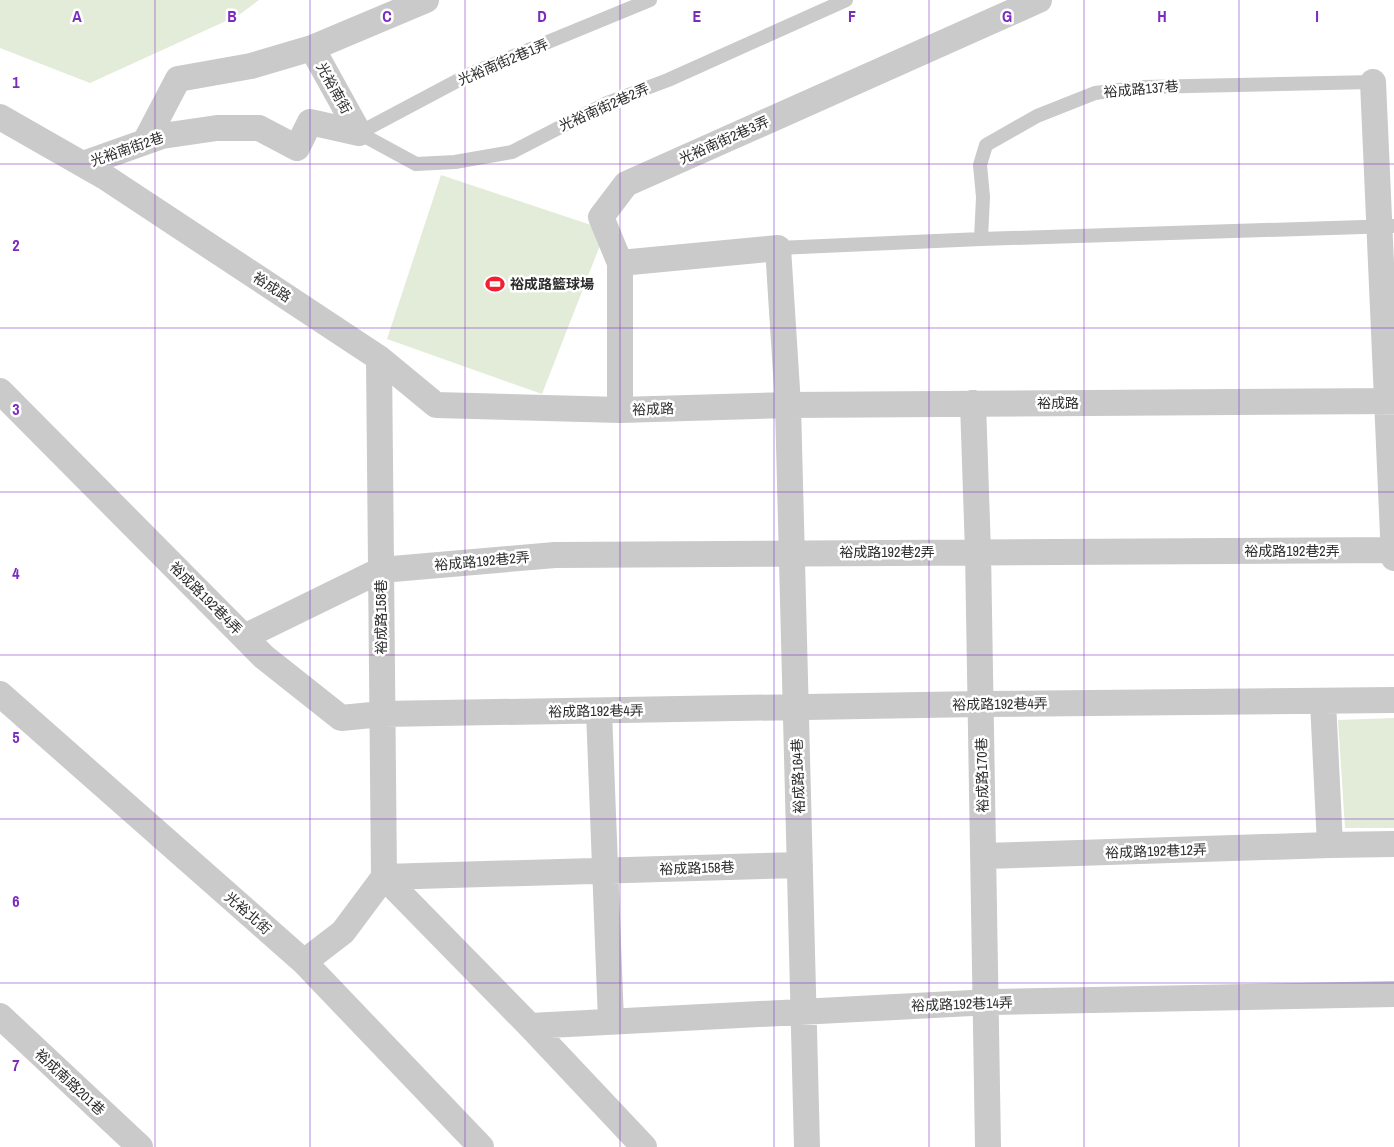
<svg xmlns="http://www.w3.org/2000/svg" width="1394" height="1147" viewBox="0 0 1394 1147" font-family="'Archivo Narrow','Noto Sans TC',sans-serif">
<rect width="100%" height="100%" fill="#fff"/>
<!-- green -->
<path fill="#e3ecd8" d="M0,0H259L239,15L90,83L0,48Z
M441,175L606,230L542,394L387,339Z
M1394,718V828H1345L1338,720Z"/>
<g fill="none" stroke-linecap="round" stroke-linejoin="round">
<!-- service -->
<path stroke="#cacaca" stroke-width="14" d="M359,133L416,164L455,162L512,152L607,103L668,80L846,0
M359,133L470,74L650,0
M981,239L1394,226
M778,248L981,239L983,197L980,165L986,145L1037,116L1095,93L1143,87L1373,82"/>
<!-- minor -->
<path stroke="#cacaca" stroke-width="26" d="M1373,82L1394,558
M0,117L105,177L379,358L436,405L620,410L788,405L1394,401
M359,133L312,48L426,0
M145,142L178,79L251,66L312,48
M83,164L162,136L217,128H259L297,148L310,122L359,133
M620,263L778,248L788,405L807,1147
M379,358L384,877L530,1026L644,1147
M0,391L264,657L341,718L382,714L980,704L1394,700
M973,403L978,552L988,1147
M620,410V263L601,217L626,184L1039,0
M244,637L381,570L555,555L1394,550
M0,694L304,962L481,1147
M1323,702L1330,845
M599,711L611,1021
M983,856L1330,845L1394,844
M304,962L343,932L384,877L800,865
M0,1016L140,1147
M530,1026L991,1002L1394,994"/>
</g>
<!-- grid -->
<path fill="none" stroke="#7b2cbf" stroke-width="1" stroke-opacity="0.55" d="M155,0V1147M310,0V1147M465,0V1147M620,0V1147M774,0V1147M929,0V1147M1084,0V1147M1239,0V1147M0,164H1394M0,328H1394M0,492H1394M0,655H1394M0,819H1394M0,983H1394"/>
<!-- icons -->
<defs>
<g id="stadium-bare" transform="scale(1.5)"><path d="M0-5a6.5 5 0 1 0 0 10a6.5 5 0 1 0 0-10ZM-3.5-1.8h7v3.6h-7Z" fill="#f41e32" stroke="#fff" stroke-width="2.5" paint-order="stroke"/></g>
</defs>
<g fill-rule="evenodd">
<use href="#stadium-bare" x="495" y="284"/>
</g>
<g text-anchor="middle" stroke-width="5" stroke-linejoin="round" paint-order="stroke">
<!-- street labels -->
<g font-size="14" fill="#2d2d2d" stroke="#fff">
<text transform="translate(503 62) rotate(-23)" y="5">光裕南街2巷1弄</text>
<text transform="translate(334 88) rotate(61)" y="5">光裕南街</text>
<text transform="translate(1141 89) rotate(-5)" y="5">裕成路137巷</text>
<text transform="translate(604 107) rotate(-24)" y="5">光裕南街2巷2弄</text>
<text transform="translate(724 140) rotate(-24)" y="5">光裕南街2巷3弄</text>
<text transform="translate(127 149) rotate(-19)" y="5">光裕南街2巷</text>
<text transform="translate(272 287) rotate(33)" y="5">裕成路</text>
<text x="1058" y="408">裕成路</text>
<text transform="translate(653 409) rotate(-2)" y="5">裕成路</text>
<text x="1292" y="556">裕成路192巷2弄</text>
<text x="887" y="557">裕成路192巷2弄</text>
<text transform="translate(482 561) rotate(-5)" y="5">裕成路192巷2弄</text>
<text transform="translate(206 598) rotate(45)" y="5">裕成路192巷4弄</text>
<text transform="translate(381 617) rotate(-90)" y="5">裕成路158巷</text>
<text transform="translate(1000 704) rotate(-1)" y="5">裕成路192巷4弄</text>
<text transform="translate(596 711) rotate(-1)" y="5">裕成路192巷4弄</text>
<text transform="translate(982 775) rotate(-91)" y="5">裕成路170巷</text>
<text transform="translate(798 776) rotate(-92)" y="5">裕成路164巷</text>
<text transform="translate(1156 851) rotate(-2)" y="5">裕成路192巷12弄</text>
<text transform="translate(697 868) rotate(-2)" y="5">裕成路158巷</text>
<text transform="translate(248 913) rotate(41)" y="5">光裕北街</text>
<text transform="translate(962 1004) rotate(-2)" y="5">裕成路192巷14弄</text>
<text transform="translate(70 1082) rotate(43)" y="5">裕成南路201巷</text>
</g>
<!-- poi labels -->
<g font-size="14" font-weight="bold" fill="#2d2d2d" stroke="#fff" text-anchor="start">
<text x="510" y="289">裕成路籃球場</text>
</g>
</g>
<g font-size="16" text-anchor="middle" font-weight="bold" fill="#7b2cbf" stroke="#fff" stroke-width="5" stroke-linejoin="round" paint-order="stroke">
<text x="77" y="22">A</text>
<text x="232" y="22">B</text>
<text x="387" y="22">C</text>
<text x="542" y="22">D</text>
<text x="697" y="22">E</text>
<text x="852" y="22">F</text>
<text x="1007" y="22">G</text>
<text x="1162" y="22">H</text>
<text x="1317" y="22">I</text>
<text x="16" y="88">1</text>
<text x="16" y="251">2</text>
<text x="16" y="415">3</text>
<text x="16" y="579">4</text>
<text x="16" y="743">5</text>
<text x="16" y="907">6</text>
<text x="16" y="1071">7</text>
</g>
</svg>
